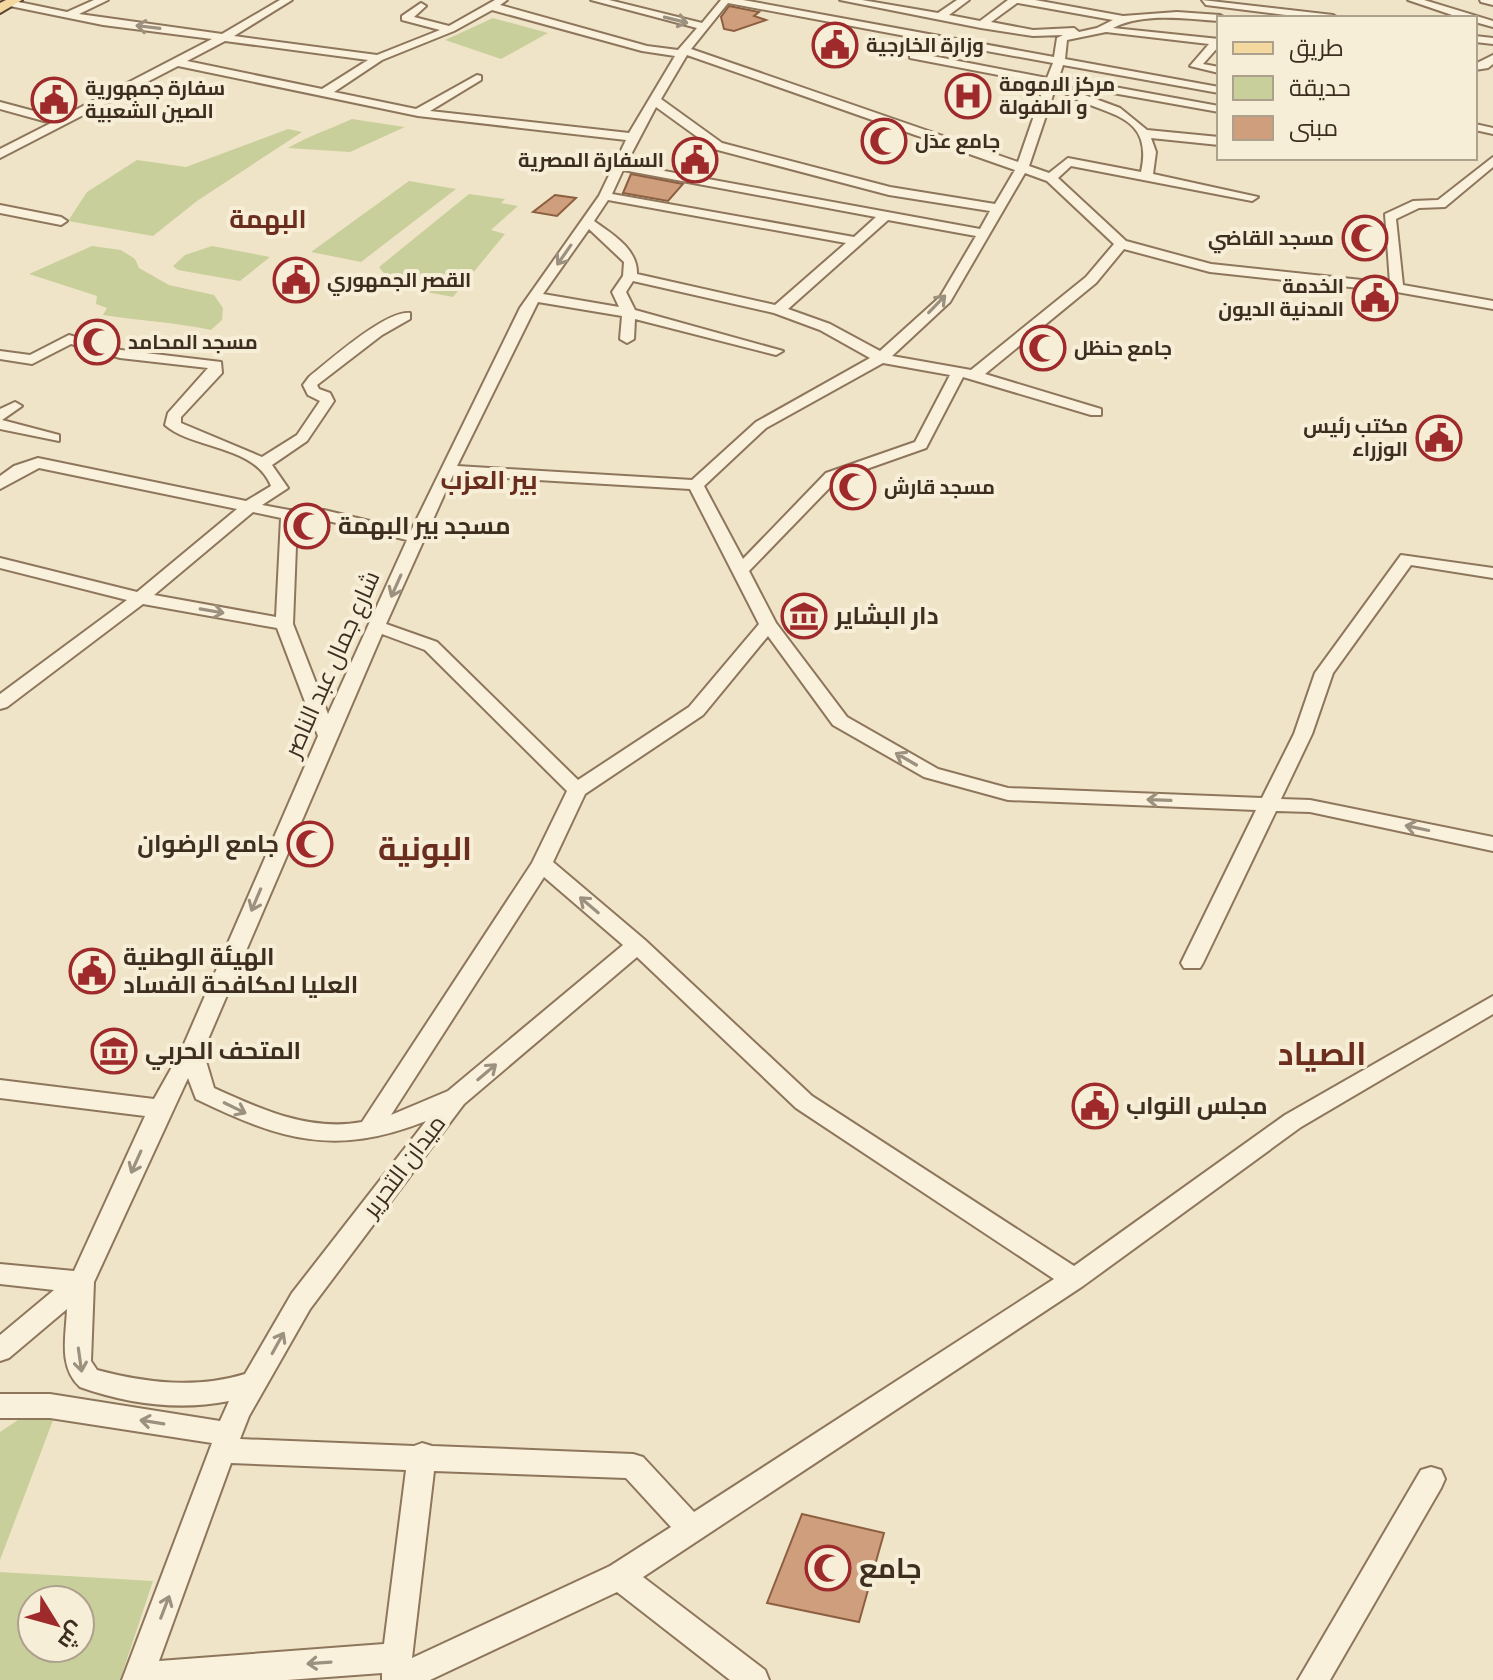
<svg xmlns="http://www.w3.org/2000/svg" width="1493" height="1680" viewBox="0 0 1493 1680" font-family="Literata,Cairo,serif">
<rect width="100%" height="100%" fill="#f0e4c8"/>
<!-- green -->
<path fill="#c9cf9b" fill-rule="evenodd" d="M493,18L548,33L501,59L445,40Z
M352,119L405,127L350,152L288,148C310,135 330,129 352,119Z
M288,129L302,132L197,201L153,236L68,221L87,192L137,160L186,167Z
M409,181L456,189L361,262L311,252Z
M469,194L505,199L501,203L518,206L491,230L505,234L453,297L394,286L379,267Z
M92,246L121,250L135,259L139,268L169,285L214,295L223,308L222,320L211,330C174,322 140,321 103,315L107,308L96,304L97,296L29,274Z
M212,246L270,257L240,281L178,270L173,266L185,255Z
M55,1415L0,1560V1432L18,1420Z
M0,1572L153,1581L120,1680H0ZM32,1600H80V1648H32Z"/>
<!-- building -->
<path fill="#cf9f7d" stroke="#8d5f41" stroke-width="2" d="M729,6L759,12L754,16L766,20L734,31L724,29L721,17Z
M631,174L683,184L668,201L623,193Z
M555,195L576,198L557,216L533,212Z
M802,1514L884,1533L859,1622L767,1603Z"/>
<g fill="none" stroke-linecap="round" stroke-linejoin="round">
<!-- minor casing -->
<g stroke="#8d765c" stroke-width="4">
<path id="minor" d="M9,0L67,12L94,0H108L79,14L222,34L280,0H292L234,36L377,55L440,30L402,20V16L421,3L426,6L414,17L449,26L495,0H507L500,5L647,46L678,50L697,28L591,0H609L702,23L721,0H743L1054,57L1057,38L1063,35L1033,36L981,28L840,0H862L938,13L957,0H969L949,15L980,21L1008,0H1035L1123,16L1177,12L1220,15L1225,18H1219V21C1186,19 1143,12 1113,28L1219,39V46L1203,64L1219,67V73L1190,66L1209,44L1106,32L1067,40L1065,59L1219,87V93L1063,65L1059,77L1219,106V112L1057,83L1029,166L1049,173L1068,158L1141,172C1155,110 1100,116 1065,93L1071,90L1120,108L1147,130L1219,137V145L1151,138L1156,152L1153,174L1258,197L1252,201L1071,166L1058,178L1126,241L1211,264L1390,283L1385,214L1413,201L1438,200L1493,157V167L1445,207L1419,208L1396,219L1403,285L1493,301V309L1397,292L1210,272L1124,249L1096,283L985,374L1101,409V415H1091L963,377L926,448L838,479L749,571L776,623L847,717L938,769L1008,788L1262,798L1294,734L1315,673L1401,555L1493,568V578L1411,565L1333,673L1312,734L1281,799L1310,800L1493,837V851L1310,812L1276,811L1203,963L1200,968H1184L1181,963L1256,810L1008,800L924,777L833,725L768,636L703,715L585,794L553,862L645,940L812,1096L1074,1266L1285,1115L1493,996V1014L1301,1127L1083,1286L643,1577L765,1670L769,1680H730L617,1592L430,1680H382V1673L287,1680H122L212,1443L50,1418H0V1394H50L220,1421L229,1401C179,1411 128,1404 80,1387C58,1367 66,1336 67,1309L9,1358L0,1361V1335L54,1290L0,1284V1264L74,1271L145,1116L0,1098V1080L154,1099L181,1051L318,736L277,628L143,604L7,707L0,709V694L127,600L0,568V558L137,592L237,509L39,468L0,489V476L14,466L38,458L246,501L271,486C255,445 194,450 165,425L168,413L208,368L120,358L71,344L32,364L0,359V351L30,355L69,335L121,350L221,362L222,373L181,417V423L262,457L297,435L320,401L308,395L303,385L309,377C329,361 386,310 410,313V319L382,335L317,385L319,389L330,393L334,401L307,441L272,465L288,488L262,505L289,510H324L411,531L520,308L599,196L626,140L418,116L178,66L0,158V149L51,123L0,109V102L60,118L212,39L103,25L5,5ZM728,3L927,40L910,54V58L1045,84L1018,162L691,49ZM1017,3H1018L1113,20L1097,28L1079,32L1074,28L1033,30L991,22ZM492,10L642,51L675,56L629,133L430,111L481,80V76L477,75L416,109L334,92L382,60L454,31ZM225,41L368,60L322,89L187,61ZM937,42L1053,63L1047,78L922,54ZM687,55L1015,170L995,204L890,187L722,143L661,99ZM656,107L714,149L889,195L990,211L980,229L626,164ZM623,170L876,217L854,237L612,194ZM1025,173L1047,181L1114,244L1086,277L971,370L892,356L950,302ZM608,200L846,243L775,305L637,274C638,249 612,234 594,221ZM888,220L976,236L940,297L880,351L830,324L788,309ZM589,229L624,262L623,276L612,292L619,307L543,294ZM633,281L774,313L820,330L870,358L756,422L692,480L457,466L538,302L622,316L620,339L627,343L634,339L635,319L776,355L783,351L635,310L626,292ZM883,363L950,375L915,442L826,473L743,559L704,486L766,428ZM453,475L690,489L759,624L689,707L578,780L437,642L386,624ZM253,512L281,518L276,617L154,595ZM297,520H324L407,540L328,714L293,624ZM382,634L425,650L567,791L532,863L362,1122C310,1132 260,1109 214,1088L203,1051ZM544,877L623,945L448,1091L391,1115ZM637,957L796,1108L1054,1279L694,1512L643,1457L633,1454L432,1446L422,1443L414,1446L240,1439L249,1416L310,1309L464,1104ZM188,1078L196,1099C281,1140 335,1157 426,1121L292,1293L245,1374C196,1389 146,1383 97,1370L91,1361L94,1282ZM231,1463L406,1470L384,1644L159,1661ZM434,1471L626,1478L671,1527L610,1566L412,1658Z
M1202,0L1333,15L1338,18H1309L1206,5Z
M1408,0H1424L1493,21V27L1475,22V18H1461Z
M1480,0H1493V5L1481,2Z
M1475,36L1493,38V44L1475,42Z
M1493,55V64L1488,68L1475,70V64Z
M1475,124L1493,128V134L1475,130Z
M0,205L61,217L67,221L61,225L0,213Z
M15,402L22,406L2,420L59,435V441L0,429V409Z
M1431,1467L1441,1470L1445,1479L1441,1488L1330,1680H1298L1421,1470Z"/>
</g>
<!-- major casing -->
<g stroke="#5b4430" stroke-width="4">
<path id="major" d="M6,0H22L0,13V3Z"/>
</g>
<!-- minor -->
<use href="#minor" fill="#faf1dc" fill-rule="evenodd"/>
<!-- major -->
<use href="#major" fill="#f3d9a0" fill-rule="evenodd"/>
</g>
<!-- one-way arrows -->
<defs><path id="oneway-shaft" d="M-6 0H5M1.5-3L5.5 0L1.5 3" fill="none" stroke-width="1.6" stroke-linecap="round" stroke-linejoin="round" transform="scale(2)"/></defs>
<g stroke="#9c907e">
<use href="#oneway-shaft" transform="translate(676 20) rotate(14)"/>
<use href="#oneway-shaft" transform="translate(148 27) rotate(-173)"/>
<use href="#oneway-shaft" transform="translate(564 255) rotate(125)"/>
<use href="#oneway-shaft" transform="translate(937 304) rotate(-46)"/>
<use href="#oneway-shaft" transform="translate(396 586) rotate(114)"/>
<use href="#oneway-shaft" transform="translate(212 611) rotate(10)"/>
<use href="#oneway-shaft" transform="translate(906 759) rotate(-150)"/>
<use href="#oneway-shaft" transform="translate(1159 800) rotate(-178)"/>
<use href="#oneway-shaft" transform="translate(1417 828) rotate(-168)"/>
<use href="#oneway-shaft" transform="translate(256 900) rotate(113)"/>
<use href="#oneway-shaft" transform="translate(589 905) rotate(-140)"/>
<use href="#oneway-shaft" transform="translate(487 1072) rotate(-40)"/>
<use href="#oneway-shaft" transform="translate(235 1108) rotate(26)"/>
<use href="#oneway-shaft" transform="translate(136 1162) rotate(114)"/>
<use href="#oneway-shaft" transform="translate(278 1343) rotate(-61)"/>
<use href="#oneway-shaft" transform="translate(80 1360) rotate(82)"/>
<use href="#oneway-shaft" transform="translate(152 1422) rotate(-171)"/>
<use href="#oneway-shaft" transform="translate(165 1607) rotate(-69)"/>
<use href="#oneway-shaft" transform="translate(319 1663) rotate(176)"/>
</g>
<!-- icons -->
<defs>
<g id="civic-ring" transform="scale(2.3)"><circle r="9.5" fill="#f7eed8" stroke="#9e2a2b" stroke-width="1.5"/><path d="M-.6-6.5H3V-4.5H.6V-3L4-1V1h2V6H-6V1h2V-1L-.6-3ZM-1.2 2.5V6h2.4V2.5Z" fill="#9e2a2b"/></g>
<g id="hospital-ring" transform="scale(2.3)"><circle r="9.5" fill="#f7eed8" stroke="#9e2a2b" stroke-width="1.5"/><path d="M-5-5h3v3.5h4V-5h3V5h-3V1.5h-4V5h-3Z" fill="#9e2a2b"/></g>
<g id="mosque-ring" transform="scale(2.3)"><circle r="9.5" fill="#f7eed8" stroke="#9e2a2b" stroke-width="1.5"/><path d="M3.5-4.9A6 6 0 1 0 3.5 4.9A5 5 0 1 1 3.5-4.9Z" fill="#9e2a2b"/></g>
<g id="museum-ring" transform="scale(2.3)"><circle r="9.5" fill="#f7eed8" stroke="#9e2a2b" stroke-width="1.5"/><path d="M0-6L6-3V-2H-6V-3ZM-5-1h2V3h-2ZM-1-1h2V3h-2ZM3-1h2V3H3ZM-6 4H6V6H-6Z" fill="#9e2a2b"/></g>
</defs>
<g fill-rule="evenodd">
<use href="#civic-ring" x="835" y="45"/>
<use href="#hospital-ring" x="968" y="96"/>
<use href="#civic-ring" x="54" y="100"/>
<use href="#mosque-ring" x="884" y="141"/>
<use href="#civic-ring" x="695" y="160"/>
<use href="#mosque-ring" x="1365" y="238"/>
<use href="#civic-ring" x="296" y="280"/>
<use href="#civic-ring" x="1375" y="298"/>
<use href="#mosque-ring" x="97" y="342"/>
<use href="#mosque-ring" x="1043" y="348"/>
<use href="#civic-ring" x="1439" y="438"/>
<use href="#mosque-ring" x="853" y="487"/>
<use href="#mosque-ring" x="307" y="526"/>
<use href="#museum-ring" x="804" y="616"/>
<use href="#mosque-ring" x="310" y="844"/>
<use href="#civic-ring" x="92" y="971"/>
<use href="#museum-ring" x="114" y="1051"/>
<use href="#civic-ring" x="1095" y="1106"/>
<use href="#mosque-ring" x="828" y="1568"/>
</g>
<g text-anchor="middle" stroke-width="8" stroke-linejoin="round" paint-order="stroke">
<!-- far-poi labels -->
<g font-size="20" font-weight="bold" fill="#3d2e20" stroke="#f7eed8" text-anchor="start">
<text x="866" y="52">وزارة الخارجية</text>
<text x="999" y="91">مركز الامومة<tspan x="999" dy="23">و الطفولة</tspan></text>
<text x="85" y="95">سفارة جمهورية<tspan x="85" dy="23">الصين الشعبية</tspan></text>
<text x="915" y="148">جامع عدَل</text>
<text x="664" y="167" text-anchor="end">السفارة المصرية</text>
<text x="1334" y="245" text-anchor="end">مسجد القاضي</text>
<text x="327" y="287">القصر الجمهوري</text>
<text x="1344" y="293" text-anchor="end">الخدمة<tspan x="1344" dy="23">المدنية الديون</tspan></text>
<text x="128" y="349">مسجد المحامد</text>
<text x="1074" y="355">جامع حنظل</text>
<text x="1408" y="433" text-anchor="end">مكتب رئيس<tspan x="1408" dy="23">الوزراء</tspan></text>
<text x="884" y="494">مسجد قارش</text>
</g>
<!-- poi labels -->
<g font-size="24" font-weight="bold" fill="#3d2e20" stroke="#f7eed8" text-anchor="start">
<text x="338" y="534">مسجد بير البهمة</text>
<text x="835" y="624">دار البشاير</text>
<text x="279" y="852" text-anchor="end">جامع الرضوان</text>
<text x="123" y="965">الهيئة الوطنية<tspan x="123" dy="28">العليا لمكافحة الفساد</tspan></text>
<text x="145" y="1059">المتحف الحربي</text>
<text x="1126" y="1114">مجلس النواب</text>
</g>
<!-- street labels -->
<g font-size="24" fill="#3d2e20" stroke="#f7eed8">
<text transform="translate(332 664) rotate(-66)" y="8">شارع جمال عبد الناصر</text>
<text transform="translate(404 1166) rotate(-53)" y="8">ميدان التحرير</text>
</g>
<!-- far-district labels -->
<g font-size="26" font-weight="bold" fill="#6b2e1e" stroke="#f7eed8">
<text x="268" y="228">البهمة</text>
<text x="489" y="489">بير العزب</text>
</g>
<!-- near-poi labels -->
<g font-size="28" font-weight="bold" fill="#3d2e20" stroke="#f7eed8" text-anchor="start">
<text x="859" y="1578">جامع</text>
</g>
<!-- district labels -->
<g font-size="32" font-weight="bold" fill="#6b2e1e" stroke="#f7eed8">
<text x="425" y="860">البونية</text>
<text x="1322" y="1065">الصياد</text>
</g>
</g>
<!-- legend -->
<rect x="1217" y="16" width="260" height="144" fill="#f7eed8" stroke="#ada18e" stroke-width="2"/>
<rect x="1233" y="42" width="40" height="12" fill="#f3d9a0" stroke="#ada18e" stroke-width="2"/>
<text x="1289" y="56" font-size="24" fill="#3d2e20">طريق</text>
<rect x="1233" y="76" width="40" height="24" fill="#c9cf9b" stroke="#ada18e" stroke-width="2"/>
<text x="1289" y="96" font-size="24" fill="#3d2e20">حديقة</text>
<rect x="1233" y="116" width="40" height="24" fill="#cf9f7d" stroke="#ada18e" stroke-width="2"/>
<text x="1289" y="136" font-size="24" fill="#3d2e20">مبنى</text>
<!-- north arrow -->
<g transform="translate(56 1624) rotate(127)"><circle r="38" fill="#f7eed8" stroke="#ada18e" stroke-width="2"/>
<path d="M0-6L14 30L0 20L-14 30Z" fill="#9e2a2b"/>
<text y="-12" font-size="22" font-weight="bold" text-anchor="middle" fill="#3d2e20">ش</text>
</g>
</svg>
